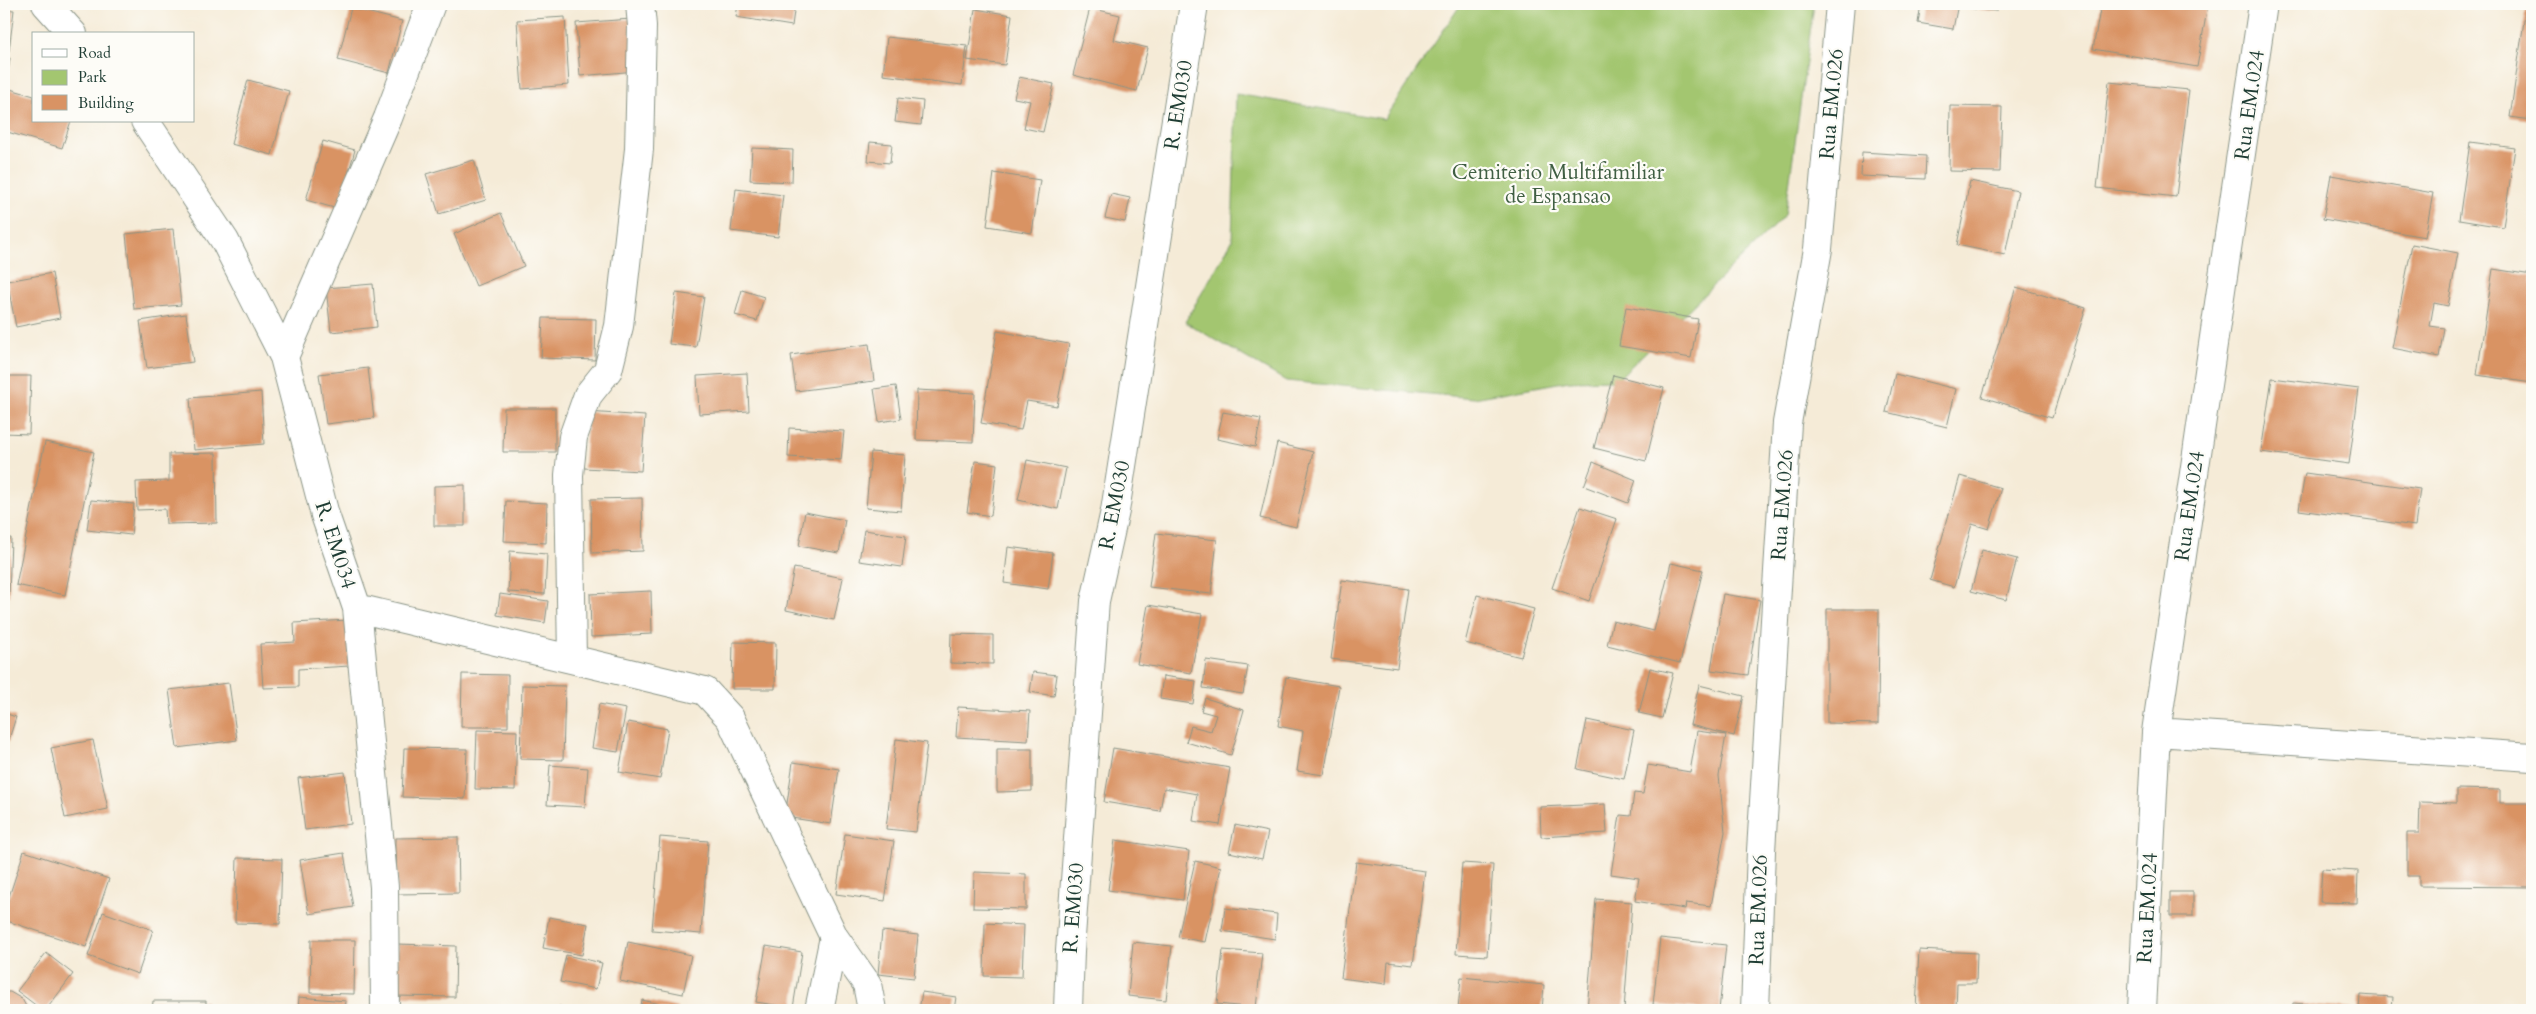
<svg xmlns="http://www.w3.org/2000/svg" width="2536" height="1014" viewBox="0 0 2536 1014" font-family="Cardo,serif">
<rect width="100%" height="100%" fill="#fdfcf7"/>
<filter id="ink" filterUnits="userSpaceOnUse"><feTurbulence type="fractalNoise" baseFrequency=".02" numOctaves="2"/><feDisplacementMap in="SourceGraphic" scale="10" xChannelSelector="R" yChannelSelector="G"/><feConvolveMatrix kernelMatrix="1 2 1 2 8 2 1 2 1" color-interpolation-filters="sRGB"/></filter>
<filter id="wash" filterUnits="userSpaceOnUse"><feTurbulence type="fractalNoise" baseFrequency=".0096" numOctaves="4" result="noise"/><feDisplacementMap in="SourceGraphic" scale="20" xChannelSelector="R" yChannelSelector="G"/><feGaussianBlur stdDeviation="1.12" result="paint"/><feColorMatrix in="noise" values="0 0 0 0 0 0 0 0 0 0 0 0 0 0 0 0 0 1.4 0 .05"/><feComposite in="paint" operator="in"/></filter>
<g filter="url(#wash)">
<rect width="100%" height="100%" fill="#f5ebd7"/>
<!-- green -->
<path fill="#a3c670" stroke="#618252" d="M1461,4H1814L1785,215L1617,380L1569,381L1474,398L1286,381L1185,322L1232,241L1236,94L1384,119Z"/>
<g id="blocks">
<!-- building -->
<path fill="#d99364" d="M183,4H195L194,8Z
M738,4H795L792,26L736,17Z
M1921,4H1958L1953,29L1918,23Z
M1966,4H1997L1996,11L1966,8Z
M2101,4H2208L2197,67L2093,49Z
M2526,7L2532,8V120L2510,117Z
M351,8L402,21L389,73L338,60Z
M1090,8L1120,15L1114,40L1148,48L1137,91L1073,75Z
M4,9L14,10L9,51H4Z
M975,9L1012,15L1005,65L967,60Z
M565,17L569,85L522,89L517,20Z
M631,19L636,71L580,76L576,23Z
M887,37L967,46L962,85L883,75Z
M4,57L10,58L5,93H4Z
M1019,77L1054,84L1043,132L1024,128L1030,101L1014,98Z
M248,80L289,91L272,155L231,144Z
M2109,82L2189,90L2176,197L2097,188Z
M10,89L34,96V121H71L62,148L4,131V111Z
M898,98L923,101L921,125L895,122Z
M1950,106L2002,107L2000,172L1949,171Z
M323,141L355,150L338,209L306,200Z
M870,142L892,144L890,163L868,161Z
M2470,142L2515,148L2503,227L2459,220Z
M752,148L793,150L792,182L750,180Z
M1862,152L1926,156L1925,179L1861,176Z
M474,160L486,200L439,214L426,174Z
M994,173L1040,180L1032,233L987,226Z
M2331,175L2433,193L2425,237L2323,219Z
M1970,181L2018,191L2005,255L1957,245Z
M736,189L783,195L778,237L731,231Z
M1111,194L1130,198L1125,222L1105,218Z
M501,213L524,266L476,286L454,234Z
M173,229L181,305L134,309L126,234Z
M2412,244L2458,253L2448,306L2434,303L2430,326L2444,328L2439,357L2392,348Z
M2493,269L2532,275V383L2477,375Z
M52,273L60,318L16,327L7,281Z
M373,284L377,327L331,332L326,288Z
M2016,287L2086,308L2052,418L1982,397Z
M742,290L764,297L757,321L735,315Z
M676,293L704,297L696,347L669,344Z
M1626,307L1698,319L1691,358L1619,346Z
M186,314L193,362L147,368L140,321Z
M543,318L596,319L595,360L541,358Z
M997,331L1069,344L1057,406L1027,401L1021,430L981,423Z
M869,344L874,381L796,391L791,355Z
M368,368L374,418L326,424L319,374Z
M747,373L749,411L699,414L697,376Z
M1895,374L1956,389L1947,427L1886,412Z
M1613,375L1664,388L1646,461L1594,448Z
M4,376H31L29,434L4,433Z
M2272,378L2359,389L2349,464L2261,452Z
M896,386L901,419L879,422L874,389Z
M917,390L975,393L973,442L916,440Z
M261,392L264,444L194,450L190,398Z
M504,408H555V452H503Z
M588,412L645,416L641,471L584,468Z
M1223,412L1261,419L1255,447L1217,439Z
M789,428L844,431L841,460L788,457Z
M45,442L94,452L65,595L16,585Z
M1277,443L1313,452L1296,527L1260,518Z
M871,452L905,455L901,511L866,508Z
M216,453L217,523L166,524L165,509L137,510L136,482L169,481V454Z
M1027,460L1066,468L1058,509L1018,500Z
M975,461L997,464L991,516L967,512Z
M1593,462L1636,480L1628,503L1584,486Z
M2305,473L2420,489L2415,526L2299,510Z
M1960,476L2001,488L1989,529L1972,524L1954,587L1930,580Z
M465,485V526H434V486Z
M642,498L643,551L592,553L591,499Z
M91,500L134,504L131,535L87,530Z
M506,501L547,503L546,543L504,541Z
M1580,507L1617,519L1589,601L1552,588Z
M805,512L845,520L839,553L799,546Z
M864,530L906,536L902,567L859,561Z
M1156,533L1217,540L1211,594L1149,587Z
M4,538H11L9,596H4Z
M1008,547L1053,553L1048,589L1004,583Z
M1982,550L2017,559L2006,600L1971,591Z
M510,551L547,554L545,594L508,592Z
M1671,563L1703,570L1680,663L1607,645L1613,621L1654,631Z
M794,568L843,578L834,620L786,610Z
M1342,580L1408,589L1397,668L1331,659Z
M651,591L652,634L591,637L590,594Z
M500,594L548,601L545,623L497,615Z
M1723,594L1760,600L1748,675L1711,670Z
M1477,595L1534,609L1521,657L1465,643Z
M1148,605L1202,614L1191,673L1137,664Z
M1827,609H1879L1878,724L1827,723Z
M348,620L350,666L298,669V687L263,688L260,644L295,642L294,623Z
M951,634L993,635V664L950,663Z
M733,642L776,643L775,689H732Z
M1206,660L1248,666L1243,694L1203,688Z
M1650,668L1673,673L1662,718L1639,713Z
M1033,672L1057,675L1054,696L1030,692Z
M462,674L508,675V727H461Z
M1163,676L1196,681L1193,704L1160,699Z
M1286,677L1339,686L1324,775L1297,771L1303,731L1278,726Z
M229,683L237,740L177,748L169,690Z
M522,685L565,686L563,760L520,759Z
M1699,685L1744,696L1734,736L1690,725Z
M1205,698L1244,710L1231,755L1186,742L1191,726L1211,731L1216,715L1201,711Z
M599,704L626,709L618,752L592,748Z
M958,707L1030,711L1028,741L956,737Z
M4,713L16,717L4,755Z
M1587,720L1634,730L1624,779L1577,769Z
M628,722L668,729L660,779L619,772Z
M477,730L517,731L515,790L475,789Z
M1697,731L1726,735L1719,776L1725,832L1711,906L1686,903L1685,909L1635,901L1639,878L1611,874L1620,815L1631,816L1634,793L1643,794L1648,765L1690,772Z
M896,739L927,743L916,832L886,829Z
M93,740L108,809L65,818L51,748Z
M404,748L467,749L465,799L402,797Z
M1113,748L1230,768L1220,825L1193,821L1197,794L1164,788L1160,811L1104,802Z
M997,749H1032V791L997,792Z
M793,762L839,769L831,824L785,817Z
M550,765L588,768L585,807L547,805Z
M345,772L351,824L305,830L298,778Z
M2457,789L2500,790V803H2532L2531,887L2419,886V876H2407V833H2419L2420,802L2457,803Z
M1605,804L1607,833L1541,837L1540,807Z
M1235,825L1268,832L1262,859L1229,852Z
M845,834L894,841L885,901L836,894Z
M458,837L459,893L397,894L396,838Z
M660,837L708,841L701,934L652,930Z
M1115,840L1189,851L1183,900L1108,890Z
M24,851L109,879L86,947L4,920V912Z
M344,853L353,907L309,914L300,860Z
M237,858L282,859L280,924L235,923Z
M1195,861L1221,867L1205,942L1178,937Z
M1356,862L1425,871L1413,965L1388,962L1386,984L1341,978Z
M1462,863L1493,865L1487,956L1456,954Z
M2322,869L2358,871L2357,903L2320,902Z
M974,872L1026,874V909L973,908Z
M2170,892H2193V916H2170Z
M1596,899L1632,902L1624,1010H1587Z
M1225,908L1277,914L1275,939L1222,931Z
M103,912L153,930L138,974L88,956Z
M549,917L588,924L582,955L543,948Z
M985,923L1024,925L1022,977L984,976Z
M882,931L918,935L914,978L878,974Z
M1660,938L1726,945L1719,1010L1653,1005Z
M311,940H355L354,994L310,993Z
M628,942L691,955L683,994L620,981Z
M1133,942L1172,946L1166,1000L1128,996Z
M397,944L456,946L455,997L396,996Z
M766,946L802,952L793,1008L756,1002Z
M1223,950L1262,953L1256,1008L1217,1004Z
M1919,950L1977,953L1976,983H1957L1956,1010H1916Z
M46,953L73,974L46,1010H42L17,991Z
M566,955L602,963L596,989L560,982Z
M1461,977L1544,985L1542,1010H1458Z
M4,992H10L22,999L28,1010H4Z
M922,992L956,997L954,1010H919Z
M2360,995L2393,997L2392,1010H2359Z
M299,997L346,1001L345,1010H298Z
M642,1000L678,1008L677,1010H640Z
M153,1001H206V1010H152Z
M2293,1003L2353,1008L2352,1010H2292Z
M559,1006L575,1010H558Z"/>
</g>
</g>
<g filter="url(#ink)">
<use href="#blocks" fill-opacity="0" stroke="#8a9486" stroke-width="1"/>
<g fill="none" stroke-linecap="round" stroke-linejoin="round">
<!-- street casing -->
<g stroke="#8a9486" stroke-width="30">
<path id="street" d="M46,4L73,34
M145,121L225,241L284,357L325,515L357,608L384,887L385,1010
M284,357L388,118L431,4
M357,608L705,691L730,718L834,937L867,984L872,1010
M572,659L569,475L573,437L588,395L608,370L619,326L639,149L642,26L640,4
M2156,732L2532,757
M819,1010L834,937
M1068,1010L1070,951L1095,601L1115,511L1194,4
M1755,1010L1761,851L1787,423L1818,249L1840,4
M2142,1010L2156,732L2263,4"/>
</g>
<!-- street -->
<use href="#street" stroke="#fff" stroke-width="28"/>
</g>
</g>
<g text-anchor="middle" stroke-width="4.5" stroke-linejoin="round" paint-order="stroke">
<!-- street labels -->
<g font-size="21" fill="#1f3d34" stroke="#fdfcf7">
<text transform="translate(1831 104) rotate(-85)" y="7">Rua EM.026</text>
<text transform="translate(1178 105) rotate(-81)" y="7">R. EM030</text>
<text transform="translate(2249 105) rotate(-82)" y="7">Rua EM.024</text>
<text transform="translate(1114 505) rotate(-79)" y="7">R. EM030</text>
<text transform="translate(1782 505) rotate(-86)" y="7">Rua EM.026</text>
<text transform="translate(2189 506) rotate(-82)" y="7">Rua EM.024</text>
<text transform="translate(336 545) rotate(72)" y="7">R. EM034</text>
<text transform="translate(1073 908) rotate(-86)" y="7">R. EM030</text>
<text transform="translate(2147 908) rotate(-87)" y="7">Rua EM.024</text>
<text transform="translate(1758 910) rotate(-88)" y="7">Rua EM.026</text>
</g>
<!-- park labels -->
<g font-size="21" fill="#405f43" stroke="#fdfcf7">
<text x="1558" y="179">Cemiterio Multifamiliar<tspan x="1558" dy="24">de Espansao</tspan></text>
</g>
</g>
<!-- margin -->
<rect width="2536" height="1014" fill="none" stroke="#fdfcf7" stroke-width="20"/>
<!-- legend -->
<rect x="32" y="32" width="162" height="90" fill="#fdfcf7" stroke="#a4b0a9"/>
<rect x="42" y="49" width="25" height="8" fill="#ffffff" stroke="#a4b0a9"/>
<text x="78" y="58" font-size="15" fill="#1f3d34">Road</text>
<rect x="42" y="70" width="25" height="15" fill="#a3c670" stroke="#a4b0a9"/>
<text x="78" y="82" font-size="15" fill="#1f3d34">Park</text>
<rect x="42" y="95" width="25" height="15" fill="#d99364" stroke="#a4b0a9"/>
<text x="78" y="108" font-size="15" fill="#1f3d34">Building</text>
</svg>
